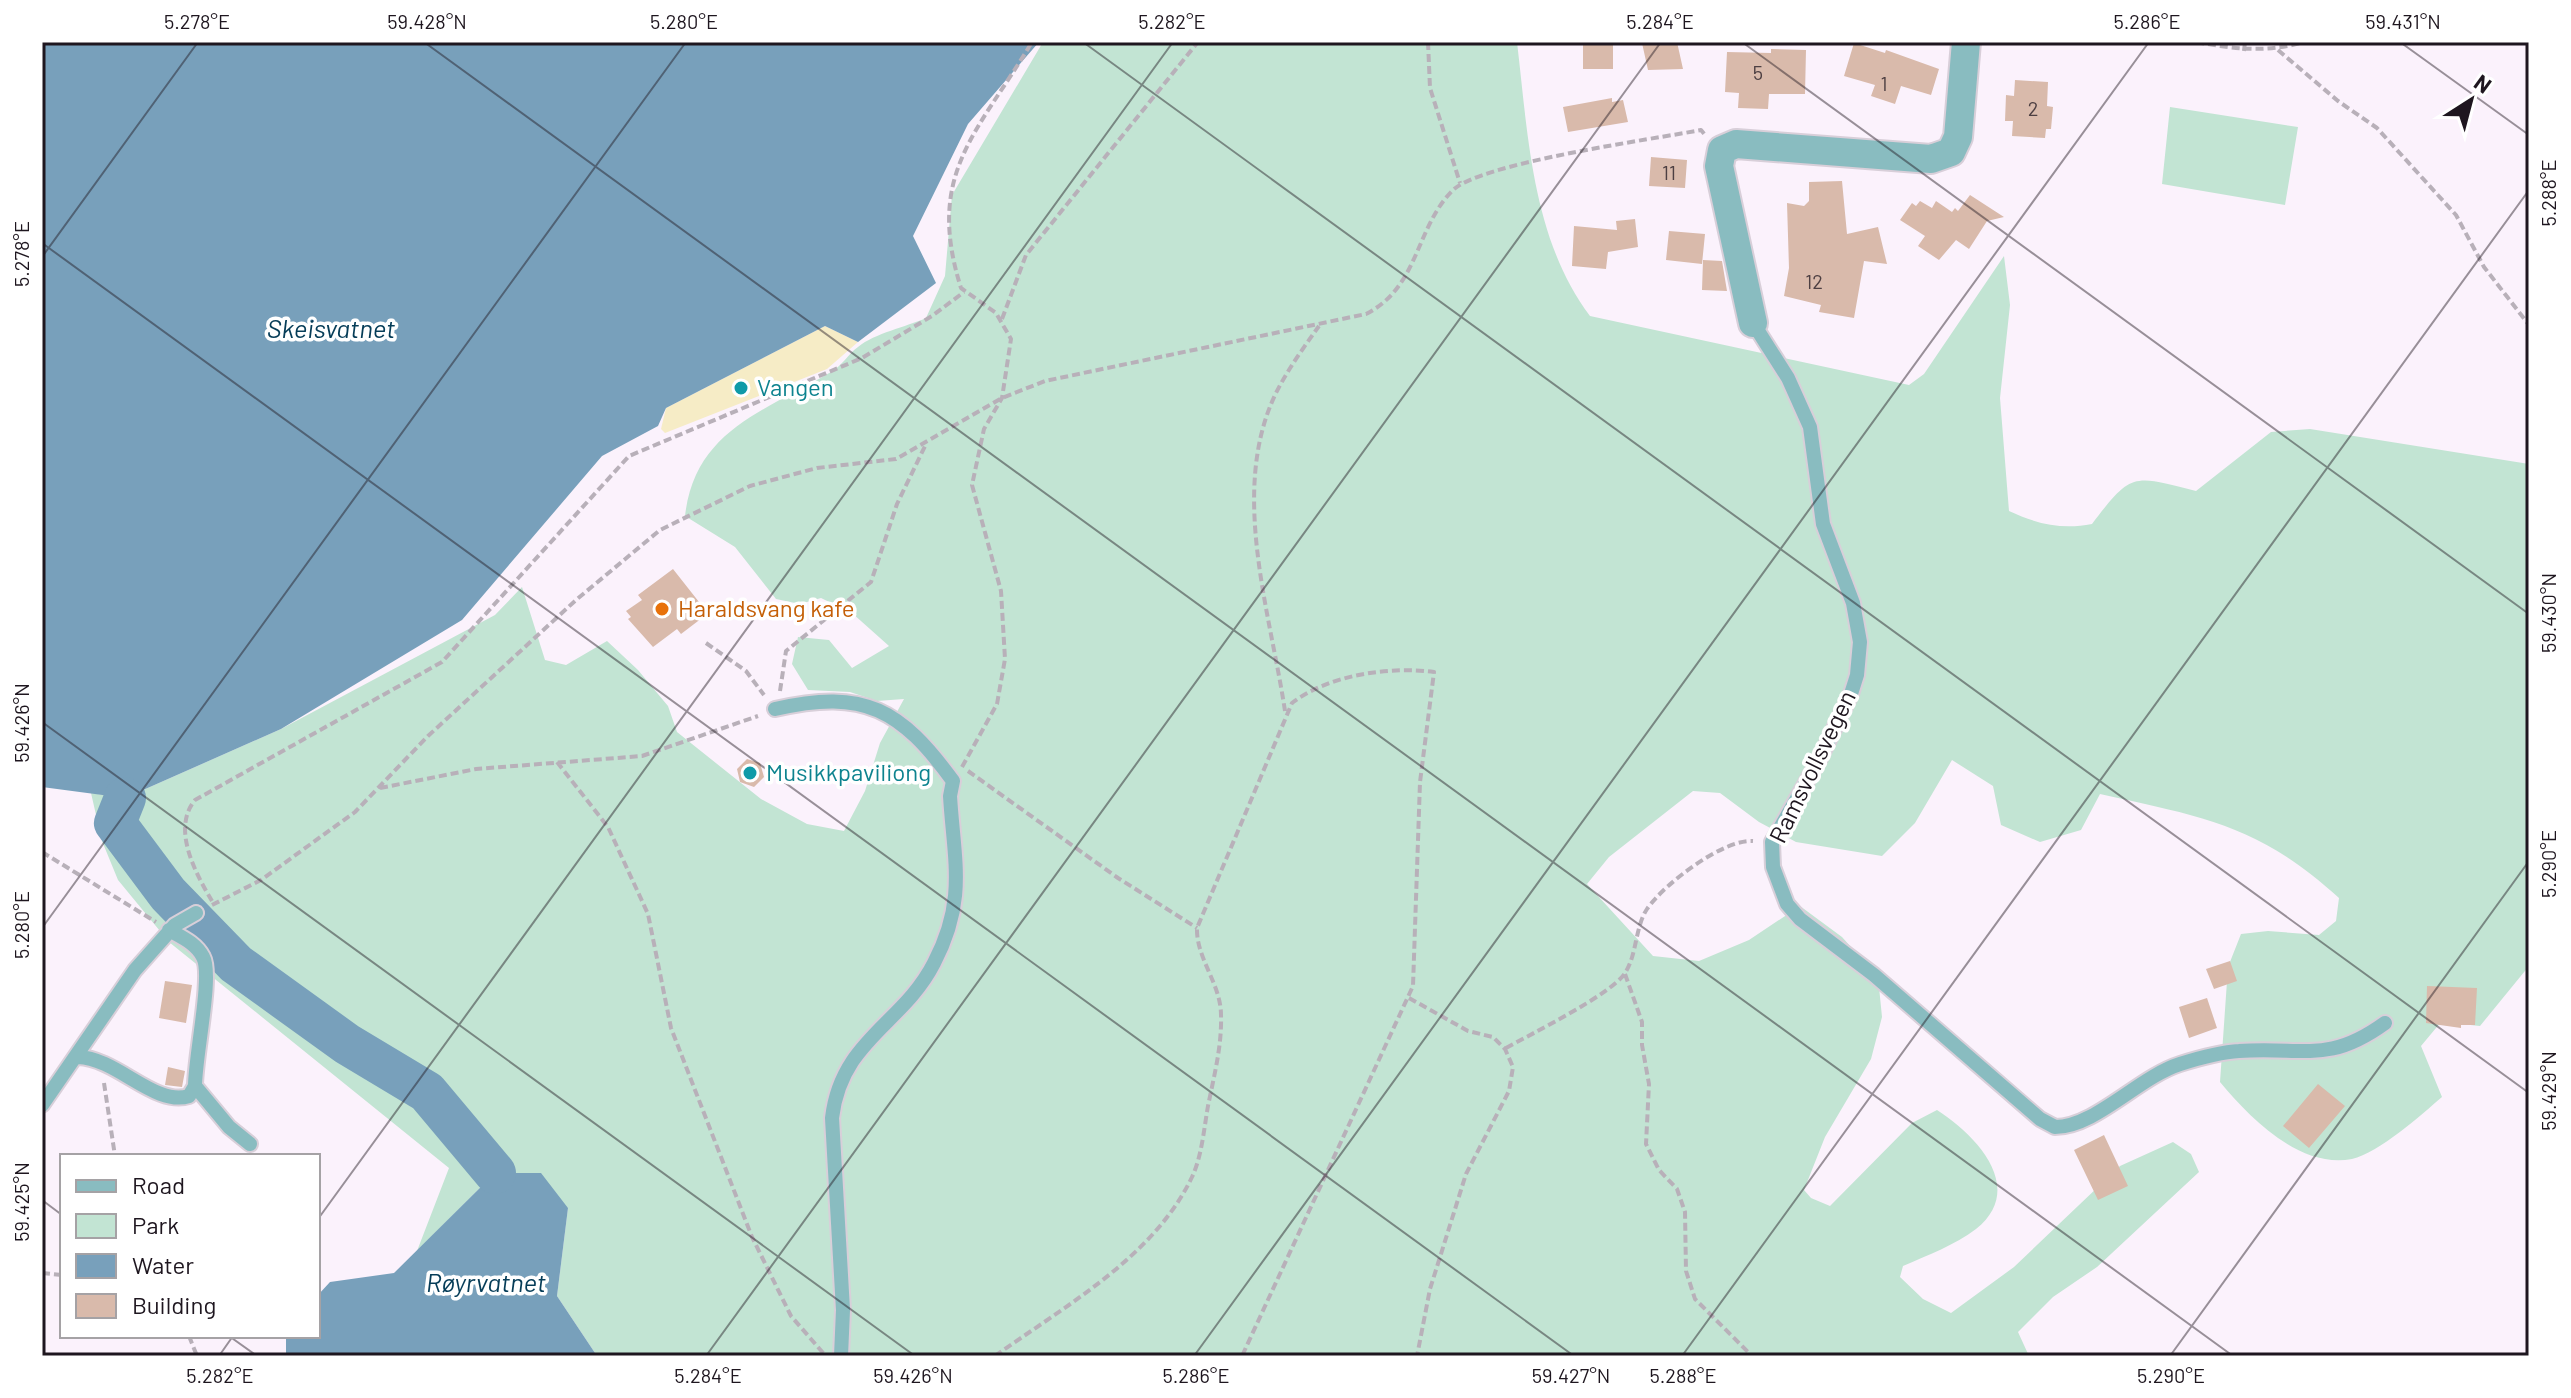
<svg xmlns="http://www.w3.org/2000/svg" width="2571" height="1398" viewBox="0 0 2571 1398" font-family="Barlow,sans-serif">
<rect width="100%" height="100%" fill="#fbf2fc"/>
<!-- green -->
<path fill="#c2e4d3" d="M1043,42H1517C1528,135 1532,239 1590,316L1909,385L1924,374L2004,256L2010,305L2000,398L2009,511C2037,524 2062,530 2092,524C2132,471 2133,475 2196,491L2271,432L2310,429L2529,464V966L2480,1026L2441,1022L2421,1046L2442,1097C2421,1115 2379,1153 2352,1159C2300,1169 2250,1118 2220,1082L2228,967L2241,934L2268,931L2319,935L2336,921L2339,898C2258,824 2202,817 2100,794L2081,830L2040,842L2001,825L1993,786L1952,760L1915,823L1882,856L1796,842L1759,822L1720,793L1693,791L1609,857L1587,884L1653,956L1699,961L1749,940L1800,906L1842,937L1878,977L1882,1017L1871,1059L1825,1137L1804,1190L1811,1198L1830,1206L1912,1123L1937,1110C1976,1135 2027,1188 1976,1229C1955,1245 1928,1255 1903,1266L1900,1277L1923,1299L1951,1313L2014,1267L2120,1166L2173,1142L2191,1154L2199,1172L2097,1267L2053,1297L2018,1332L2029,1356H597L557,1296L568,1208L495,1173L417,1251L449,1168L169,942L118,880L102,841L91,793L125,798L281,729L495,615L522,587L545,660L566,665L607,641L638,670L668,706L677,732L761,799L807,824L844,831L865,791L880,743L904,699L877,701L850,692L808,690L792,664L798,637L829,640L852,668L889,646L852,613L821,598L800,604L776,599L735,547L685,516C695,429 766,411 831,372C842,366 848,354 858,347C875,333 906,327 926,318L945,276L952,195Z
M2170,107L2298,127L2285,205L2162,184Z"/>
<!-- sand -->
<path fill="#f6ecc6" d="M825,326L858,342L827,369L665,433L661,429L666,408Z"/>
<!-- water -->
<path fill="#78a0bb" d="M42,42H1039L968,124L913,236L936,283L858,342L825,326L666,408L658,426L602,456L462,620L281,729L125,798L42,787Z
M495,1173H541L568,1208L557,1296L597,1356H286V1336H318V1295L330,1282L394,1273Z"/>
<g fill="none" stroke-linecap="round" stroke-linejoin="round">
<!-- river -->
<path stroke="#78a0bb" stroke-width="42" d="M125,798L115,823L168,894L236,964L347,1044L427,1092L495,1173"/>
</g>
<!-- building -->
<path fill="#d9baab" d="M1677,42L1683,69L1648,70L1642,43Z
M1583,43H1613V69H1583Z
M1854,43L1885,53L1886,50L1939,69L1931,95L1901,86L1895,104L1871,96L1875,85L1844,76Z
M1771,49L1806,50L1805,94H1769L1768,109L1738,108L1739,93L1725,92L1727,52L1771,53Z
M2015,80L2048,82L2047,106L2053,107L2051,129H2046L2045,138L2012,136L2013,121H2005L2006,95L2014,96Z
M1612,98V102L1623,100L1628,122L1568,132L1563,107Z
M1651,157L1687,160L1685,188L1649,186Z
M1842,181L1847,234L1878,227L1887,264L1864,261L1854,318L1819,312L1821,305L1784,296L1789,268L1787,203L1804,206L1809,201V182Z
M1970,195L2004,217L1987,221L1969,249L1956,240L1939,260L1918,246L1925,236L1900,220L1912,203L1916,206L1920,201L1932,208L1936,201L1952,212L1955,208L1958,211Z
M1635,219L1638,247L1608,252L1606,269L1572,266L1574,226L1617,230L1616,221Z
M1669,231L1705,234L1702,264L1666,260Z
M1703,260L1722,261L1727,291L1702,290Z
M673,569L699,602L693,607L702,618L681,634L677,629L653,647L628,619L631,617L626,611L642,600L638,595Z
M747,759L760,763L764,777L754,787L740,782L737,769Z
M2230,961L2237,981L2214,989L2206,969Z
M165,981L192,985L186,1023L159,1018Z
M2427,986L2477,988L2475,1025H2461V1028L2426,1023Z
M2207,998L2217,1028L2189,1038L2179,1007Z
M168,1067L185,1071L182,1087L165,1085Z
M2318,1084L2345,1106L2309,1148L2283,1126Z
M2104,1135L2128,1186L2098,1200L2074,1150Z"/>
<g fill="none" stroke-linecap="round" stroke-linejoin="round">
<!-- service casing -->
<g stroke="#d8cfd9" stroke-width="18">
<path id="service" d="M1753,323L1788,378L1810,427L1823,524L1853,603L1860,642L1857,675L1851,694L1819,760L1772,842L1773,867L1787,904L1800,919L1874,975L2040,1119L2055,1127C2095,1127 2139,1077 2180,1064C2199,1058 2219,1052 2239,1051C2303,1046 2327,1065 2385,1023
M775,709C865,688 901,710 953,781L950,796C954,861 967,900 934,963C903,1024 841,1040 832,1118L843,1310L841,1356
M169,930C181,937 196,943 203,957C213,975 195,1056 195,1086L229,1127L250,1144
M78,1057C117,1058 155,1107 189,1096L195,1086
M42,1105L135,970L175,925L196,913"/>
</g>
<!-- minor casing -->
<g stroke="#d8cfd9" stroke-width="32">
<path id="minor" d="M1753,323L1719,166L1722,150L1736,144L1931,159L1951,152L1958,137L1966,42"/>
</g>
<!-- path -->
<path stroke="#b8b0b9" stroke-width="4" stroke-dasharray="8 4" stroke-linecap="butt" d="M1428,42L1430,88L1460,183
M2196,42C2235,49 2266,53 2304,42
M2278,50L2338,101L2377,128L2456,215L2484,267L2529,325
M2244,51L2245,42
M1002,319L1026,255L1198,42
M706,643L746,671L764,695
M780,691L786,651L871,582L897,504L926,444
M1285,711C1270,611 1229,490 1276,393C1288,369 1304,347 1319,326
M557,762L608,827L648,914L671,1028L752,1237L791,1316L824,1354
M962,767L997,704L1005,659L1001,591L972,485L984,429L1002,398L1011,339L996,313L961,288C925,174 977,134 1032,42
M968,771L1118,878L1197,928
M380,788L476,769L642,756L758,716
M42,852L156,922
M212,901C196,874 171,829 195,800L442,662L629,456L862,358L932,316L964,292
M212,905L261,880L355,812L428,736L576,600L660,530L750,486L817,468L896,459L1002,398L1045,381L1366,314C1419,287 1415,229 1452,191C1478,163 1655,139 1701,130L1705,135
M1625,974L1642,1022V1045L1649,1084L1646,1144L1659,1170L1677,1189L1685,1212L1686,1271L1695,1299L1752,1356
M1409,998L1468,1031L1493,1037L1505,1049L1513,1067L1509,1091L1466,1174L1430,1289L1417,1356
M1506,1048C1531,1034 1612,994 1625,973C1637,955 1635,927 1647,909C1664,884 1723,839 1753,841
M104,1083L115,1156
M42,1273L62,1275
M189,1336L197,1356
M995,1356C1065,1306 1154,1257 1192,1177C1202,1156 1204,1128 1208,1106C1214,1076 1222,1046 1221,1015C1221,984 1196,958 1197,928L1292,703C1328,675 1390,666 1434,672L1420,782L1413,986L1242,1356"/>
<!-- service -->
<use href="#service" stroke="#89bcc0" stroke-width="14"/>
<!-- minor -->
<use href="#minor" stroke="#89bcc0" stroke-width="28"/>
</g>
<!-- ticks -->
<path fill="none" stroke="#1e161f" stroke-width="2" stroke-opacity="0.45" d="M424,42L2233,1356M1083,42L2529,1093M1742,42L2529,614M2400,42L2529,135M42,243L1574,1356M42,257L198,42M42,722L915,1356M42,928L686,42M42,1200L62,1215M318,1219L1173,42M229,1336L257,1356M219,1356L233,1336M706,1356L1661,42M1194,1356L2149,42M1682,1356L2529,190M2170,1356L2529,861"/>
<!-- markers -->
<g fill="#0f9aa8" stroke="#fff" stroke-width="3">
<circle cx="741" cy="388" r="8"/>
<circle cx="750" cy="773" r="8"/>
</g>
<circle fill="#e8710a" stroke="#fff" stroke-width="3" cx="662" cy="609" r="8"/>
<g text-anchor="middle" stroke-width="7" stroke-linejoin="round" paint-order="stroke">
<!-- number labels -->
<g font-size="20" fill="#4d3f42">
<text x="1758" y="80">5</text>
<text x="1884" y="91">1</text>
<text x="2033" y="116">2</text>
<text x="1669" y="180">11</text>
<text x="1814" y="289">12</text>
</g>
<!-- culture labels -->
<g font-size="24" fill="#0d838f" stroke="#fff" text-anchor="start">
<text x="757" y="396">Vangen</text>
<text x="766" y="781">Musikkpaviliong</text>
</g>
<!-- food labels -->
<g font-size="24" fill="#c56008" stroke="#fff" text-anchor="start">
<text x="678" y="617">Haraldsvang kafe</text>
</g>
<!-- street labels -->
<g font-size="24" fill="#1e161f" stroke="#fff">
<text transform="translate(1813 767) rotate(-64)" y="8">Ramsvollsvegen</text>
</g>
<!-- water labels -->
<g font-size="26" font-style="italic" fill="#063d58" stroke="#fff">
<text x="331" y="338">Skeisvatnet</text>
<text x="486" y="1292">Røyrvatnet</text>
</g>
</g>
<!-- border -->
<rect width="2571" height="1398" fill="none" stroke="#ffffff" stroke-width="88"/>
<!-- legend -->
<rect x="60" y="1154" width="260" height="184" fill="#ffffff" stroke="#a5a2a5" stroke-width="2"/>
<rect x="76" y="1180" width="40" height="12" fill="#89bcc0" stroke="#a5a2a5" stroke-width="2"/>
<text x="132" y="1194" font-size="24" fill="#1e161f">Road</text>
<rect x="76" y="1214" width="40" height="24" fill="#c2e4d3" stroke="#a5a2a5" stroke-width="2"/>
<text x="132" y="1234" font-size="24" fill="#1e161f">Park</text>
<rect x="76" y="1254" width="40" height="24" fill="#78a0bb" stroke="#a5a2a5" stroke-width="2"/>
<text x="132" y="1274" font-size="24" fill="#1e161f">Water</text>
<rect x="76" y="1294" width="40" height="24" fill="#d9baab" stroke="#a5a2a5" stroke-width="2"/>
<text x="132" y="1314" font-size="24" fill="#1e161f">Building</text>
<!-- north arrow -->
<g transform="translate(2471 100) rotate(36)" stroke="#ffffff" stroke-width="6" paint-order="stroke">
<path d="M0-6L14 30L0 20L-14 30Z" fill="#1e161f"/>
<text y="-12" font-size="22" font-weight="bold" text-anchor="middle" fill="#1e161f">N</text>
</g>
<rect x="44" y="44" width="2483" height="1310" fill="none" stroke="#1e161f" stroke-width="3"/>
<g font-size="20" text-anchor="middle" fill="#1e161f">
<text x="197" y="29">5.278°E</text>
<text x="427" y="29">59.428°N</text>
<text x="684" y="29">5.280°E</text>
<text x="1172" y="29">5.282°E</text>
<text x="1660" y="29">5.284°E</text>
<text x="2147" y="29">5.286°E</text>
<text x="2403" y="29">59.431°N</text>
<text transform="translate(2549 193) rotate(-90)" y="7">5.288°E</text>
<text transform="translate(22 254) rotate(-90)" y="7">5.278°E</text>
<text transform="translate(2549 613) rotate(-90)" y="7">59.430°N</text>
<text transform="translate(22 723) rotate(-90)" y="7">59.426°N</text>
<text transform="translate(2549 864) rotate(-90)" y="7">5.290°E</text>
<text transform="translate(22 925) rotate(-90)" y="7">5.280°E</text>
<text transform="translate(2549 1091) rotate(-90)" y="7">59.429°N</text>
<text transform="translate(22 1202) rotate(-90)" y="7">59.425°N</text>
<text x="220" y="1383">5.282°E</text>
<text x="708" y="1383">5.284°E</text>
<text x="913" y="1383">59.426°N</text>
<text x="1196" y="1383">5.286°E</text>
<text x="1571" y="1383">59.427°N</text>
<text x="1683" y="1383">5.288°E</text>
<text x="2171" y="1383">5.290°E</text>
</g>
</svg>
